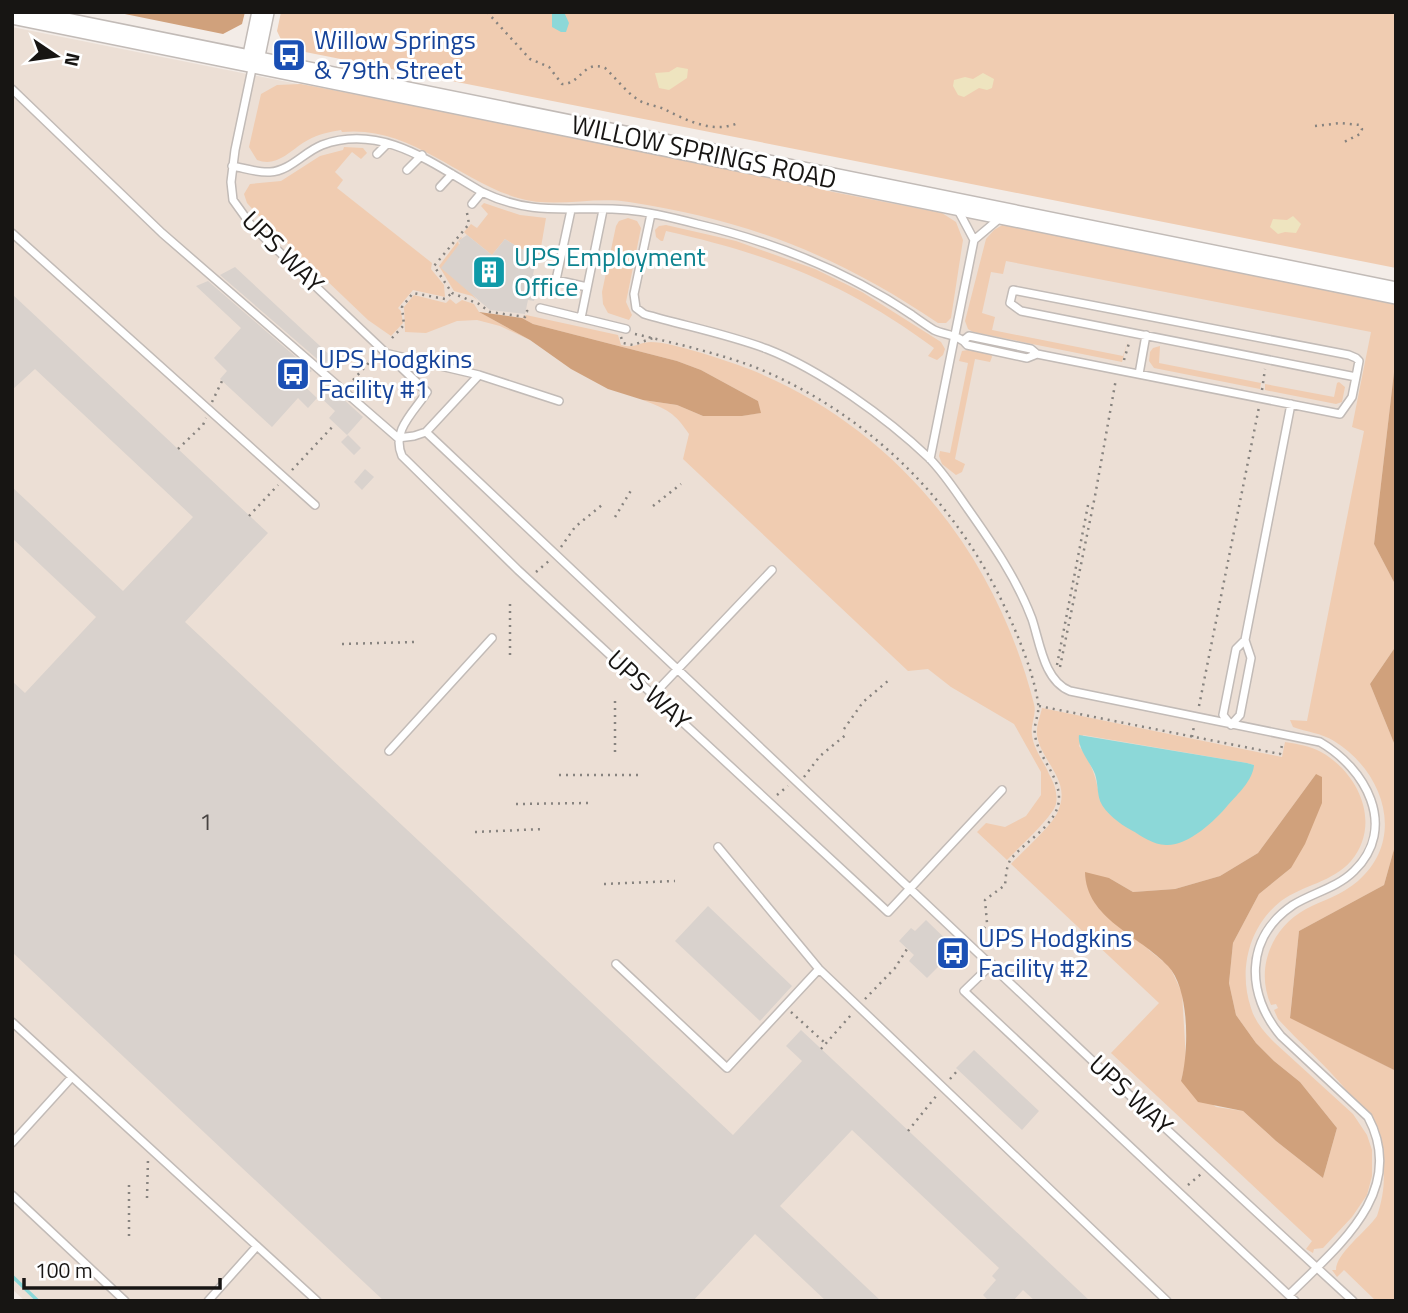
<svg xmlns="http://www.w3.org/2000/svg" width="1408" height="1313" viewBox="0 0 1408 1313" font-family="'Titillium Web',sans-serif">
<rect width="100%" height="100%" fill="#f3ece7"/>
<!-- built -->
<path fill="#ecdfd5" d="M12,27L1396,303V1301H25L12,1289Z"/>
<!-- green -->
<path fill="#f0ccb1" fill-rule="evenodd" d="M281,12H1396V268L285,48L277,31Z
M301,84L720,163L833,192L942,213L956,222L963,240L951,318L946,323H938C839,256 748,220 629,202C592,196 556,209 518,198C458,180 410,125 342,132L341,130C330,132 318,134 308,140C291,149 278,168 257,160L249,147L261,94L277,85Z
M344,147L363,148L367,153L361,159L352,152L335,172L343,180L337,188L432,263L431,269L444,285L445,297L413,290L398,308L401,311L403,323L391,336L368,320L256,213L247,203L244,194L250,184L281,181L320,156L343,150Z
M484,203L520,215L546,218L540,253L537,254L521,249L505,239L492,255L467,235L464,232L471,224L477,228L488,214L481,206Z
M628,218L637,221L641,228L626,302L632,315L629,320L608,313L603,304L602,292L616,226L619,221Z
M1004,224L1396,298V355L1374,544L1396,586V646L1370,684L1396,748V842L1384,885L1299,931L1290,1017L1396,1071V1301H1376L1344,1270L1337,1277L1332,1270H1336C1336,1253 1366,1232 1377,1216C1408,1127 1327,1073 1278,1019L1274,1010L1278,1008L1276,1004L1271,1005C1255,969 1271,928 1306,909C1323,900 1342,895 1358,881C1407,838 1383,771 1334,741C1321,733 1307,732 1293,727L1290,720L1307,721L1364,431L1352,427L1371,332L1006,261L1003,274L991,272L982,313L995,317L992,330L1123,356L1128,340L1122,362L973,332L968,329L965,321L986,239L994,230Z
M666,225L736,241L815,269L862,292L941,342L945,349L943,355L937,360L928,356L934,348C848,284 769,254 666,231L663,241H661L656,237L655,230L659,226Z
M461,237L462,238L458,241L472,294L477,300L472,296L454,291L439,266Z
M414,295L446,303L450,299L456,304L462,300L474,304L479,312L530,340L500,326L477,320L457,321L426,333L405,332L404,307Z
M526,315L618,335L621,345C636,349 639,342 651,342C672,342 728,361 749,369C895,427 996,553 1034,704C1037,714 1030,725 1032,735C1033,748 1044,762 1049,774C1054,783 1058,793 1056,804C1052,818 1018,848 1007,860L977,832L986,823L1005,827L1026,816L1041,795V772L1014,724L951,687L928,669L908,671L683,459L689,434C675,413 667,409 643,400L677,405L703,416H741L760,413L758,401L701,370L677,361L533,324L522,318Z
M1160,346L1159,363L1261,383L1260,389L1154,368L1149,361L1150,352L1153,348Z
M968,350L991,354L992,357L990,362L975,359L955,459L965,464L962,472L956,475L942,464L939,456L940,451L950,453L968,363L959,361L962,351Z
M1339,382L1345,387L1342,402L1336,404L1265,390V384L1334,397L1337,383Z
M1042,708L1282,757L1285,742C1297,744 1311,746 1321,752C1359,773 1382,824 1351,861C1333,882 1303,885 1281,901C1249,926 1238,970 1251,1008C1255,1022 1265,1033 1275,1043L1353,1114L1367,1135L1372,1150V1176L1367,1195L1352,1217L1323,1248L1314,1249L1313,1253L1306,1249L1312,1241L1111,1053L1159,1003L1011,864C1023,851 1053,825 1058,811C1072,780 1041,762 1037,735C1036,726 1040,717 1042,708ZM1083,735L1247,763L1254,765L1100,801C1097,780 1092,763 1079,746ZM1316,774L1291,868L1259,894L1233,943L1229,983L1236,1015L1256,1043L1274,1061L1300,1082L1337,1128L1323,1178L1276,1141L1243,1111L1216,1107L1181,1081L1186,1060L1182,993L1170,967L1149,950L1109,878L1133,892L1175,889L1220,876L1258,853Z"/>
<!-- forest -->
<path fill="#d0a17c" d="M115,12H245L242,24L223,34Z
M479,312L522,318L533,324L677,361L701,370L758,401L761,413L742,416H703L677,405L643,400L608,389L571,369L530,340Z
M1396,355V586L1374,544Z
M1396,646V748L1370,684Z
M1316,774L1322,777V803L1305,844L1291,868L1259,894L1233,943L1229,983L1236,1015L1256,1043L1274,1061L1300,1082L1337,1128L1323,1178L1276,1141L1243,1111L1198,1102L1181,1081C1189,1052 1190,989 1168,966C1139,935 1086,919 1085,872L1109,878L1133,892L1175,889L1220,876L1258,853Z
M1396,842V1071L1290,1018L1299,931L1384,885Z"/>
<!-- sand -->
<path fill="#eee4bf" d="M677,67L688,69L687,78L669,90L659,88L655,73L669,72Z
M983,73L994,79L992,88L987,90L979,88L964,97L958,95L953,86L954,80L965,77L973,79Z
M1293,216L1301,224L1296,233L1285,232L1278,234L1270,227L1273,219L1287,220Z"/>
<!-- water -->
<path fill="#8cd8d8" d="M552,12H564L569,23L566,32H561L552,27Z
M1079,735L1247,763L1254,765C1253,780 1238,794 1228,805C1215,821 1188,846 1166,845C1153,845 1142,836 1131,830C1120,824 1105,813 1100,801C1097,792 1098,783 1095,774C1090,762 1077,748 1079,735Z"/>
<g fill="none" stroke-linecap="round" stroke-linejoin="round">
<!-- stream -->
<path stroke="#8cd8d8" stroke-width="3.5" d="M12,1276L38,1301"/>
</g>
<!-- building -->
<path fill="#d9d2cd" d="M467,235L492,255L505,239L521,249L537,254L533,275L538,276L534,301L528,300L525,314L490,310L441,268L460,243L458,241Z
M235,267L333,358L323,364L220,275Z
M208,281L312,371L298,380L317,398L308,408L298,398L272,427L220,379L227,371L214,358L241,328L196,286Z
M12,294L268,533L185,622L733,1135L802,1061L786,1046L801,1030L1090,1301H1035L1023,1290L1013,1301H989L983,1295L996,1280L992,1276L999,1268L852,1130L780,1206L881,1301H826L755,1234L693,1301H384L12,952V681L25,693L96,617L12,538V487L123,591L193,517L35,369L12,390Z
M328,385L363,417L347,435L329,418L335,411L319,396Z
M348,435L361,448L354,455L341,442Z
M365,469L374,477L362,490L354,482Z
M708,906L792,986L760,1021L675,941Z
M926,920L961,954L950,965L945,960L927,978L909,961L914,955L899,941L911,928L915,931Z
M974,1050L1039,1111L1022,1130L956,1068Z"/>
<g fill="none" stroke-linecap="round" stroke-linejoin="round">
<!-- lane casing -->
<g stroke="#c2bbb7" stroke-width="10">
<path id="lane" d="M253,64L235,150L231,182L233,200L251,225L427,392C413,413 391,431 402,456L518,570L888,912L1002,790
M12,89L162,233L398,438
M377,154L387,144
M232,166C244,168 258,173 270,172C290,171 304,152 322,145C382,123 433,164 482,192L472,204
M407,170L422,155
M440,187L452,174
M482,192C536,218 573,205 628,210C651,212 674,218 697,224C774,242 845,270 912,315C919,320 926,325 934,330C945,335 960,335 967,345L1027,358L1037,354
M571,210L556,280L587,287
M958,210L974,240
M651,214L634,294L636,308L644,314C685,326 727,334 767,349C821,370 887,418 929,458C944,473 956,492 968,509C992,543 1017,579 1032,619C1040,643 1044,681 1070,691L1320,742C1365,768 1399,827 1354,871C1337,888 1312,893 1293,905C1244,938 1246,995 1281,1036L1368,1117C1408,1192 1337,1247 1289,1295
M12,233L315,505
M540,308L626,329
M581,318L603,210
M964,340L969,336L1031,349L1037,354L1340,414L1352,397L1356,377L1021,311L1010,303L1013,290L1349,355L1356,358L1359,361L1356,377
M389,354L479,375L426,432L414,436L398,438
M1139,374L1146,335
M479,375L559,401
M426,432L1099,1067L1353,1301
M930,459L974,240L1000,218
M1245,640L1251,658L1240,715L1231,725L1223,715L1236,649L1245,640L1291,404
M654,694L772,570
M389,751L492,638
M718,847L819,969L1167,1301
M616,964L727,1068L819,969
M992,964L964,991L1295,1301
M12,1022L317,1301
M12,1143L72,1077
M12,1195L125,1301
M208,1301L257,1246"/>
</g>
<!-- secondary casing -->
<g stroke="#c2bbb7" stroke-width="24">
<path id="secondary" d="M12,13L1396,293
M253,60L263,12"/>
</g>
<!-- path -->
<path stroke="#87837f" stroke-width="2.5" stroke-dasharray="2 5" stroke-linecap="butt" d="M487,12L530,59L549,67L562,84C580,85 584,59 605,68C616,78 625,91 637,99C645,105 655,105 664,109C686,120 713,134 738,123
M1315,126L1341,123L1360,125L1362,129L1360,134L1342,143
M467,213L469,224L434,266L452,293L479,304L490,312L525,317L527,311L533,312
M635,334C674,343 713,352 752,366C853,406 936,481 989,576C1007,609 1033,666 1038,703C1040,714 1033,724 1035,735C1038,757 1059,775 1059,798C1059,824 1025,841 1011,859C1006,866 1006,877 1005,885L985,900L987,923L978,938
M621,337L623,343L633,345L653,338
M392,338L404,325L402,307L413,293L445,299L452,293
M1124,360L1129,343
M353,380L376,355
M1262,390L1265,369
M212,402L222,381
M178,449L203,425L206,418
M292,470L335,424
M653,506L681,484
M249,516L278,485
M615,517L633,487
M561,547L575,527L602,505
M536,572L550,560
M342,644L414,642
M510,655V601
M1057,665L1089,500
M1060,667L1095,496L1116,379
M1039,706L1280,754L1282,745
M1199,706L1259,407
M844,729L863,702L889,680
M1192,737L1194,726
M615,752V699
M559,775H640
M804,777L820,756L848,733
M777,795L788,786
M516,804L589,803
M475,832L544,829
M604,884L675,881
M865,999L895,968L907,949
M791,1012L825,1043
M821,1049L851,1015
M950,1079L958,1070
M908,1131L937,1095
M1188,1185L1201,1174
M147,1198L148,1159
M129,1236V1181"/>
<!-- lane -->
<use href="#lane" stroke="#fff" stroke-width="7"/>
<!-- secondary -->
<use href="#secondary" stroke="#fff" stroke-width="21"/>
</g>
<!-- icons -->
<defs>
<g id="bus-square" transform="scale(1.75)"><rect x="-9" y="-9" width="18" height="18" rx="4" fill="#1a4fb4" stroke="#fff"/><path d="M-5-6H5V4H4V6H2V4H-2V6H-4V4H-5ZM-3.5-4V0h7V-4ZM-3.5 1.2v1.5H-2V1.2ZM2 1.2v1.5H3.5V1.2Z" fill="#fff"/></g>
<g id="building-square" transform="scale(1.75)"><rect x="-9" y="-9" width="18" height="18" rx="4" fill="#0f9aa8" stroke="#fff"/><path d="M-4-6H4V6H1V3H-1V6H-4ZM-2.5-4.3h1.7v1.8h-1.7ZM.8-4.3h1.7v1.8H.8ZM-2.5-1h1.7V.8h-1.7ZM.8-1h1.7V.8H.8Z" fill="#fff"/></g>
</defs>
<g fill-rule="evenodd">
<use href="#bus-square" x="289" y="55"/>
<use href="#building-square" x="489" y="272"/>
<use href="#bus-square" x="293" y="374"/>
<use href="#bus-square" x="953" y="953"/>
</g>
<g text-anchor="middle" stroke-width="6" stroke-linejoin="round" paint-order="stroke">
<!-- number labels -->
<g font-size="23" fill="#484442">
<text x="206" y="830">1</text>
</g>
<!-- transit labels -->
<g font-size="26" fill="#164399" stroke="#fff" text-anchor="start">
<text x="314" y="49">Willow Springs<tspan x="314" dy="30">&amp; 79th Street</tspan></text>
<text x="318" y="368">UPS Hodgkins<tspan x="318" dy="30">Facility #1</tspan></text>
<text x="978" y="947">UPS Hodgkins<tspan x="978" dy="30">Facility #2</tspan></text>
</g>
<!-- street labels -->
<g font-size="26" fill="#171513" stroke="#fff">
<text transform="translate(704 152) rotate(12)" y="9">WILLOW SPRINGS ROAD</text>
<text transform="translate(283 252) rotate(45)" y="9">UPS WAY</text>
<text transform="translate(649 690) rotate(43)" y="9">UPS WAY</text>
<text transform="translate(1131 1095) rotate(43)" y="9">UPS WAY</text>
</g>
<!-- culture labels -->
<g font-size="26" fill="#0d838f" stroke="#fff" text-anchor="start">
<text x="514" y="266">UPS Employment<tspan x="514" dy="30">Office</tspan></text>
</g>
</g>
<!-- border -->
<rect width="1408" height="1313" fill="none" stroke="#171513" stroke-width="28"/>
<!-- north arrow -->
<g transform="translate(56 56) rotate(103)" stroke="#ffffff" stroke-width="5" paint-order="stroke">
<path d="M0-5L12 26L0 18L-12 26Z" fill="#171513"/>
<text y="-10" font-size="19" font-weight="bold" text-anchor="middle" fill="#171513">N</text>
</g>
<!-- scale -->
<path d="M24 1278v10h196v-10" fill="none" stroke="#171513" stroke-width="3.5"/>
<text x="35" y="1278" font-size="21" fill="#171513" stroke="#ffffff" stroke-width="5" paint-order="stroke">100 m</text>
</svg>
